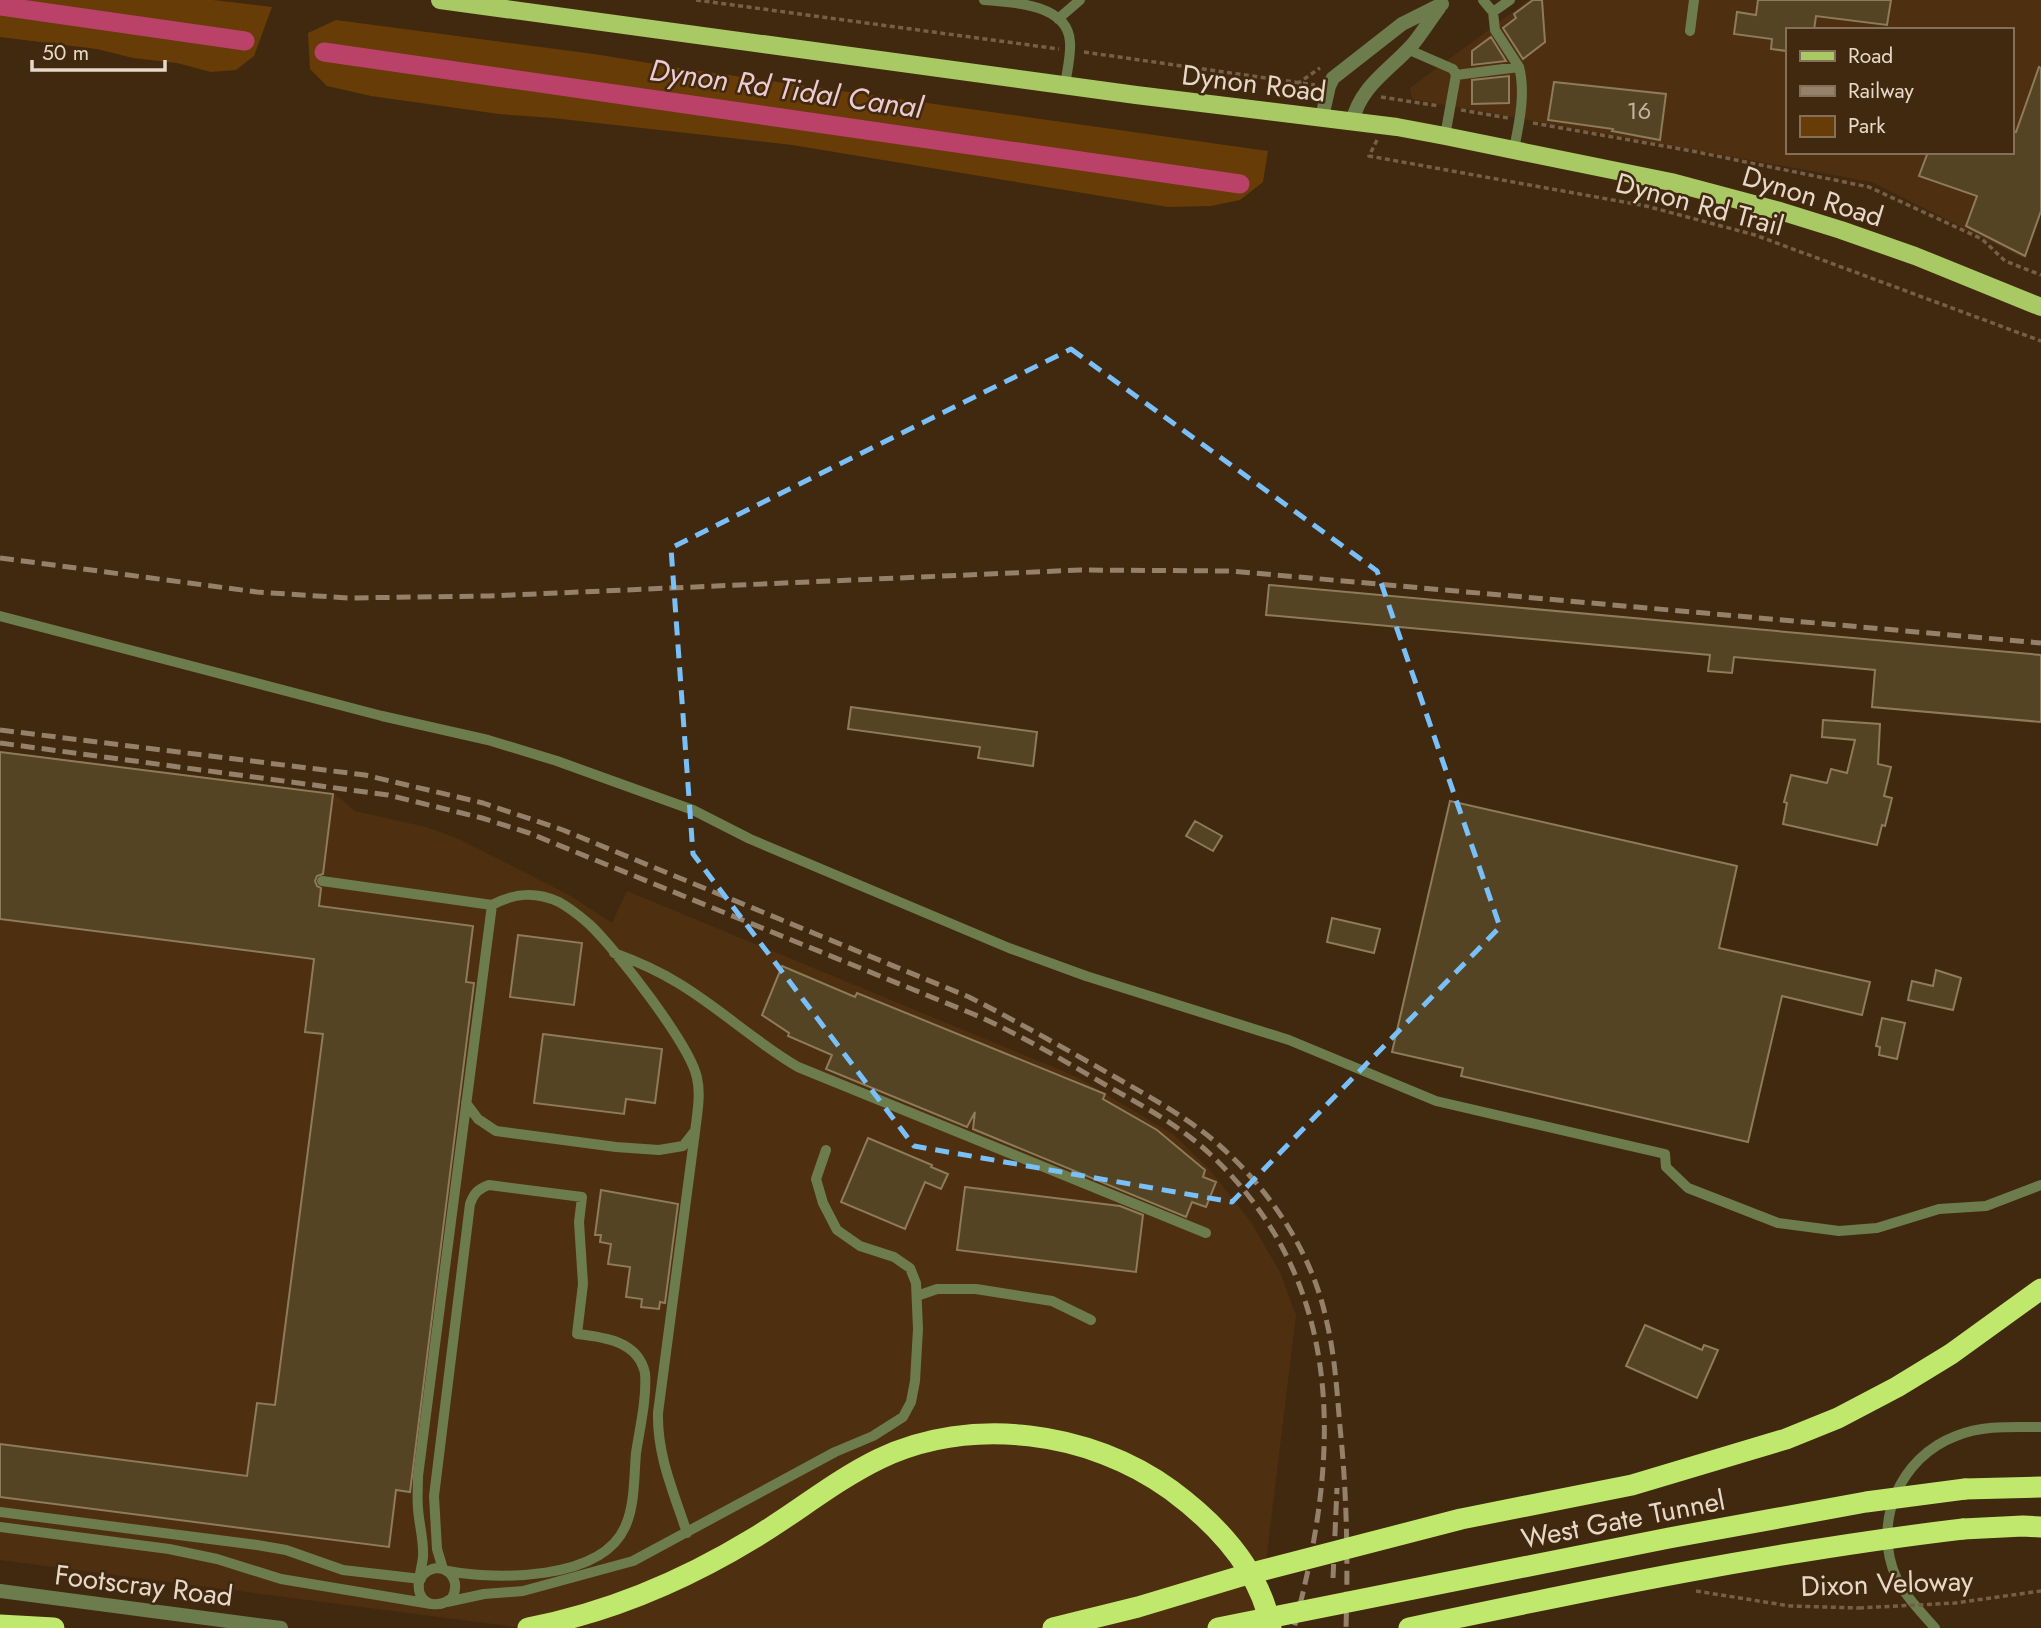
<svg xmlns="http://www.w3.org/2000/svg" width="2041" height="1628" viewBox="0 0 2041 1628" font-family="Jost,sans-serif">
<rect width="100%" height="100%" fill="#41290f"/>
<!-- built -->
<path fill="#4e3010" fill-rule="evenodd" d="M1529,0H2041V207L2023,258L1872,182L1412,99L1410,88ZM1787,30H2011V152H1787Z
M0,751L334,793L355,811L426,827L459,839L569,895L612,923L627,891L1077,1077L1174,1135L1209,1169L1251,1222L1280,1272L1296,1315L1258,1628H523L0,1560Z"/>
<!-- green -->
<path fill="#673c07" d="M0,0H213L272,7L254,56L236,70L211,72L177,63L133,58L97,49L0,37Z
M336,20L594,54L679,68L1268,151L1263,182L1240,200L1211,206L1168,207L792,145L553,118L499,114L371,96L327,86L310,69L308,33Z"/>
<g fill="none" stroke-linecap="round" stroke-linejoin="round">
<!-- canal -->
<path stroke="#ba4268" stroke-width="19" d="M0,6L245,41
M324,52L1240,184"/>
</g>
<!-- building -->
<path fill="#544423" stroke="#8d7b59" stroke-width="2" d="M1533,0H1542L1545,42L1523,59L1503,28L1516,18L1514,14Z
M1758,0H1891L1887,25L1816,16L1814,30H1787V51L1771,49L1772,39L1734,34L1737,12L1756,15Z
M1491,37L1506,61L1472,65V51Z
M2039,67L2041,68V211L2025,256L1966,226L1977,196L1919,176L1928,152H2011V131L2016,132Z
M1509,76V103L1472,104V80Z
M1554,82L1666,94L1660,140L1612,131L1613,129L1548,120Z
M1269,585L2041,655V722L1872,707L1875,670L1734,657L1732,673L1708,671L1710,655L1266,615Z
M851,707L1037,732L1033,766L978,758L980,747L848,729Z
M1823,720L1880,724L1878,764L1891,767L1884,796L1892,798L1885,826L1882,825L1877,845L1783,824L1787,803L1784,802L1791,775L1827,783L1831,769L1847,773L1855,740L1822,737Z
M0,752L333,794L323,874L317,876L315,881L317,886L321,888L319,906L473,926L466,982L474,983L410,1492L396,1490L389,1547L0,1497V1444L247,1476L257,1403L275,1405L323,1034L305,1032L314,959L0,919Z
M1450,801L1737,866L1719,948L1870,982L1862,1015L1782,996L1748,1142L1461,1076L1463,1068L1392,1052Z
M1195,821L1222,836L1213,851L1186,836Z
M1332,918L1380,929L1374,953L1327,942Z
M518,935L582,943L574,1005L510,997Z
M782,966L855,997L857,993L1105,1094L1103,1099L1157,1130L1205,1170L1203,1177L1216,1182L1206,1207L1192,1202L1186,1217L973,1129L975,1112L967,1127L826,1069L832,1055L788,1036L789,1033L762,1015Z
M1936,970L1961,978L1953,1010L1908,1000L1912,981L1933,986Z
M1882,1018L1905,1023L1897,1059L1879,1055L1880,1047L1876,1046Z
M543,1034L662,1049L655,1103L626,1099L624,1114L534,1103Z
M868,1138L932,1165L931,1167L948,1174L941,1189L925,1182L905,1229L841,1202Z
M965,1187L1120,1206L1143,1215L1136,1272L957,1250Z
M601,1190L678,1204L665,1303L660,1302L659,1309L641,1307L642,1299L626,1297L630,1267L608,1264L611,1244L600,1242L601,1235H595Z
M1645,1325L1702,1350L1704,1345L1718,1350L1697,1398L1626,1366Z"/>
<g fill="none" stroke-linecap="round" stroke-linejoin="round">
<!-- path -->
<path stroke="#755f49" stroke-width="3.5" stroke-dasharray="5 3.5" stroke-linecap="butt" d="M696,0L1059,49
M1084,52L1315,85
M1297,84L1320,68
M1381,97L1439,106
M1461,110L1508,118
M1533,123L1692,151L1869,187L1982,239L2005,261L2041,275
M1377,140L1369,156L1646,206L1755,235L2041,341
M1696,1591L1790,1606L1859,1608"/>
<!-- service -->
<path stroke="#6c7c4d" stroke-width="10" d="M984,0C1012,2 1068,4 1070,42C1071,56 1067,71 1065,85
M1483,0L1493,12L1510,0
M1493,12L1495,30L1519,67C1526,93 1519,124 1514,149
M1058,19L1080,0
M1690,31L1694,0
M1407,49L1453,69L1456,75L1445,136
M1456,75L1519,67
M0,616L382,716L488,740L557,761L693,810L750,839L1009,948L1086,976L1289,1040L1436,1101L1665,1154L1666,1167L1688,1188L1778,1223L1839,1231L1877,1228L1939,1209L1986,1206L2041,1185
M322,881L492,905
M614,953C636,961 657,970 678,983C720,1008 755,1042 798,1067L1206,1233
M466,1103L478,1119L496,1131L616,1147L659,1150L683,1146L694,1132
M917,1296L937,1289H976L1052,1301L1091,1320
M0,1512L257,1545L286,1550L343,1570L421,1579
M0,1527L169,1549L217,1559L281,1579L431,1604
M443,1569L437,1549L434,1496L470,1204C474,1193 478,1189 489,1185L582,1197L579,1222L583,1284L577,1334C604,1337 638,1341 645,1373C647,1398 640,1427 636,1453C634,1476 635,1506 625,1527C601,1581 496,1580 448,1571
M422,1576C439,1557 464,1576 452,1598C442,1606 426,1608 420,1594C416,1584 422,1568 423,1557C424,1540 419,1525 418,1508C417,1498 418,1486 418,1476L492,905C514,893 535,891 559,902C568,907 581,917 589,924C615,948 691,1046 697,1078C701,1095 697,1114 695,1132L658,1413C657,1456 674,1493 687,1533
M447,1602L484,1594L523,1591L633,1561L835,1452L873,1436L903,1417L911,1402L915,1381L918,1329L916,1283L910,1268L894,1257L860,1246L837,1230L823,1203L816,1179L826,1150
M1935,1628C1921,1612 1905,1596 1896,1577C1872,1522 1900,1457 1956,1436C1983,1425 2012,1427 2041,1427"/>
<!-- minor -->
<path stroke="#6c7c4d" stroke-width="14" d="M0,1591L281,1628"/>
<!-- tertiary -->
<path stroke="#6c7c4d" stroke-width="14" d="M1322,117L1329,86L1333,78L1402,24L1442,4
M1352,122C1361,85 1389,71 1413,44C1422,33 1430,20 1439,8"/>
<!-- primary -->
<path stroke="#a8c964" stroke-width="18" d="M440,0L1136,95L1397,127L1445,136L1671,182L1780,211L1841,230L1915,256L2041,307"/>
<!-- motorway -->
<path stroke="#c0e86c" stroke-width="21" d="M1965,1489L2041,1487
M1963,1529L2023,1526L2041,1527
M0,1625L54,1628
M528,1628C607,1613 685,1580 754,1538C796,1513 834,1481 879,1459C971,1415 1090,1431 1171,1490C1217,1524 1260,1570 1271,1628"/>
<!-- rail -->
<path stroke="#94806b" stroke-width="5" stroke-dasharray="14 7" stroke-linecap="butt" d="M0,558L257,592L348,598L489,596L1080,570L1231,571L2041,643
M0,730L365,775L483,803L563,830L969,997C1016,1021 1062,1047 1108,1073C1146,1095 1186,1116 1219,1145C1271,1191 1313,1254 1327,1323C1335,1357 1337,1392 1340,1427C1347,1494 1348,1561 1346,1628
M0,743L388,795L482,818L529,833L978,1016C1022,1036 1063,1060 1104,1084C1141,1105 1179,1125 1210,1154C1349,1285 1340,1457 1294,1628
M1333,1578L1337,1488"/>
<!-- path-bridge -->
<path stroke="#755f49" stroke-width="3.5" stroke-dasharray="5 3.5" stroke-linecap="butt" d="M1859,1608L1955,1603L2041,1591"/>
<!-- motorway-bridge -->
<path stroke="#c0e86c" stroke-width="21" d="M1053,1628L1138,1607L1248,1574L1461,1519L1632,1485L1786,1439L1838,1418L1897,1387L1951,1354L2041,1289
M1218,1628L1669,1538L1866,1502L1965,1489
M1409,1628C1592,1589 1777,1551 1963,1529"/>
</g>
<!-- marked area -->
<path fill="none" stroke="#79bff8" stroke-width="5" stroke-dasharray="14 9" stroke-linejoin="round" d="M1071,349L1377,571L1500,927L1232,1202L914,1146L693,854L671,548Z"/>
<g text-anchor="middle" stroke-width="5" stroke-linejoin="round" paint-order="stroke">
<!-- number labels -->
<g font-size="24" fill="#c3b3a0">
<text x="1639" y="119">16</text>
</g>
<!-- street labels -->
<g font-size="28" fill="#e8d8c9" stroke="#41290f">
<text transform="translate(1254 83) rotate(7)" y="10">Dynon Road</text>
<text transform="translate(1813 196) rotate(17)" y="10">Dynon Road</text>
<text transform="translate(1700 204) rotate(15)" y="10">Dynon Rd Trail</text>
<text transform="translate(1623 1519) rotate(-11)" y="10">West Gate Tunnel</text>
<text transform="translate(1887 1583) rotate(-2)" y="10">Dixon Veloway</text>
<text transform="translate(144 1585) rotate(7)" y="10">Footscray Road</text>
</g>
<!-- water labels -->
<g font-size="30" font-style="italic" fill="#ecccd2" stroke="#41290f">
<text transform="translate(786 89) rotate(8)" y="10">Dynon Rd Tidal Canal</text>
</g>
</g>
<!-- legend -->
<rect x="1786" y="28" width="228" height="126" fill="#41290f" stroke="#846f59" stroke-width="2"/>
<rect x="1800" y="51" width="35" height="10" fill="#a8c964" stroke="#846f59" stroke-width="2"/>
<text x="1848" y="63" font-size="21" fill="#e8d8c9">Road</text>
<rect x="1800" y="86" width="35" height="10" fill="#94806b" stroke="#846f59" stroke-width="2"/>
<text x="1848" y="98" font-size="21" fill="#e8d8c9">Railway</text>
<rect x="1800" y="116" width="35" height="21" fill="#673c07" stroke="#846f59" stroke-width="2"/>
<text x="1848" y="133" font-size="21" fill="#e8d8c9">Park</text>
<!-- scale -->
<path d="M32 60v10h133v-10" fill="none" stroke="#e8d8c9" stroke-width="3.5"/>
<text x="42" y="60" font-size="21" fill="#e8d8c9" stroke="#41290f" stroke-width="5" paint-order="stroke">50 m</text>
</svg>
